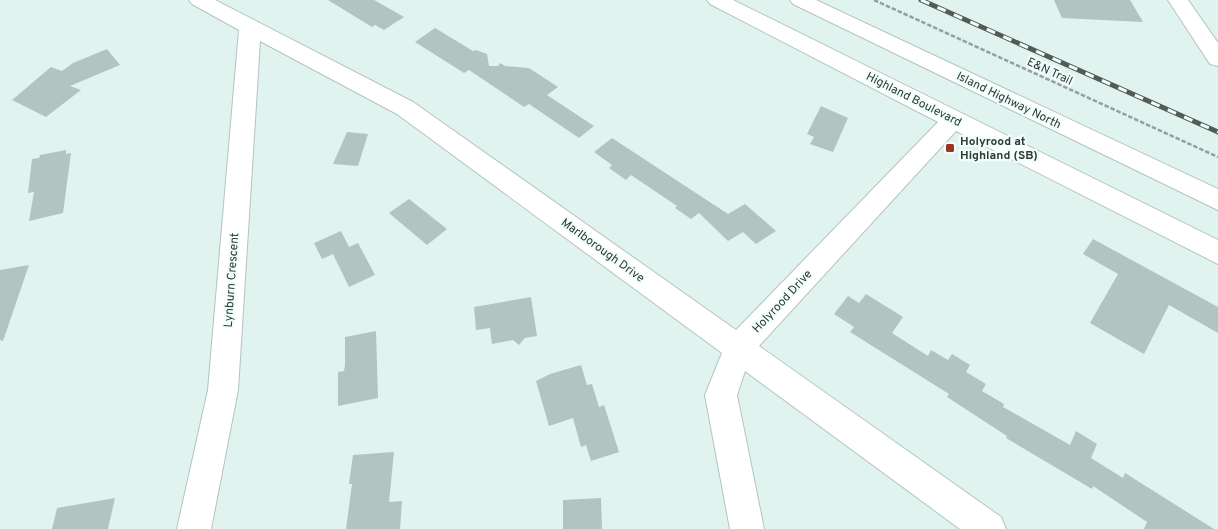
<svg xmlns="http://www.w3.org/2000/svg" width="1218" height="529" viewBox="0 0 1218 529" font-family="Overpass,sans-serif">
<rect width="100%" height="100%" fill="#e1f3ef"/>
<!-- building -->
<path fill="#b2c3c0" d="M328,0H374L404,17L384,30L375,25L372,27Z
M1054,0H1130L1143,22L1062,18Z
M435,28L473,51L476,50L487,54L489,66H498L500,63L505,66L529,68L558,87L547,95L594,126L579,138L529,104L524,107L469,70L464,73L415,42Z
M107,49L120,65L70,86L81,90L46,117L12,100L51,67L62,71L73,63Z
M821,106L848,118L833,152L810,144L814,137L807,134Z
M347,132L368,134L358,166L333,164Z
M612,138L728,214L745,204L776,231L756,244L743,232L728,241L699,213L691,219L675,208L677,206L631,175L626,180L609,168L612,165L594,152Z
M66,150V154L71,153L63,213L29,221L34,192L28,193L32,159L39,158L40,155Z
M409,199L447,229L427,245L389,213Z
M341,231L349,247L358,243L375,275L349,287L333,254L322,259L314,243Z
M1093,239L1218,307V333L1169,305L1144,354L1090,323L1118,274L1083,254Z
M29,265L3,341L0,340V270Z
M866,294L903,317L892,333L928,356L931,350L948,360L952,354L970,365L966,372L986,384L982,391L1004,404L1003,407L1070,445L1076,431L1097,444L1091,458L1123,478L1125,473L1214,529H1144L1147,522L1093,486L1092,489L1006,438L1007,436L947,397L949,394L850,332L854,327L834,314L848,296L859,303Z
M531,297L537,336L525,338L519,345L513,340L492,344L490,328L476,330L474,307Z
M376,331L378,398L338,406V372L344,371L345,365V337Z
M581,365L587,385L592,384L599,407L604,405L619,452L591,461L586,445L581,447L573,418L549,426L536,381L550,374Z
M394,452L389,502L402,501L400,529H346L352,484H349L353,455Z
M115,498L108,529H52L57,508Z
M601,498L602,529H563V500Z"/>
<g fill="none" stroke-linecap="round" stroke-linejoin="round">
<!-- street casing -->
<g stroke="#b3c4c1" stroke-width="2">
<path id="street" d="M189,0H215L413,102L736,330L938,122L710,4L707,0H733L1218,240V264L956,131L759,346L1001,517L1006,529H960L745,371L737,395L764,529H730L705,395L722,353L397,114L260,41L238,390L211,529H177L208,390L239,30L192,4Z
M1168,0H1188L1218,43V66L1210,64Z"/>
</g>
<!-- primary casing -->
<g stroke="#b3c4c1" stroke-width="2">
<path id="primary" d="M790,0H816L1218,189V210L793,4Z"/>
</g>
<!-- path -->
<path stroke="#93a09d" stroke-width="2.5" stroke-dasharray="4.5 2" stroke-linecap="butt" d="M874,0L1218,157"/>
<!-- street -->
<use href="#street" fill="#fff" fill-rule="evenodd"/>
<!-- primary -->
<use href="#primary" fill="#fff" fill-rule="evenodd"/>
<!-- rail casing -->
<g stroke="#525b58" stroke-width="5">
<path id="rail" d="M921,0L1218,132"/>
</g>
<!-- rail -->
<use href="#rail" stroke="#f1fffc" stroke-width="3" stroke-dasharray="9" stroke-linecap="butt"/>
</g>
<!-- markers -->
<rect fill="#9d3420" stroke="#f1fffc" stroke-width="2" x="945" y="143" width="10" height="10" rx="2.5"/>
<g text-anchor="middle" stroke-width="4.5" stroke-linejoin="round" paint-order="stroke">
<!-- street labels -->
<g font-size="12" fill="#313836" stroke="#f1fffc">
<text transform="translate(1050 71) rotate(25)" y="4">E&amp;N Trail</text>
<text transform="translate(914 99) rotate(27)" y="4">Highland Boulevard</text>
<text transform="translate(1009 100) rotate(26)" y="4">Island Highway North</text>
<text transform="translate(603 250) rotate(36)" y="4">Marlborough Drive</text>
<text transform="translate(231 280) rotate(-86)" y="4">Lynburn Crescent</text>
<text transform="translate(782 301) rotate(-47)" y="4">Holyrood Drive</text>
</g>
<!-- poi labels -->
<g font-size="12" font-weight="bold" fill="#313836" stroke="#f1fffc" text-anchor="start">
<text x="960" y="145">Holyrood at<tspan x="960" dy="14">Highland (SB)</tspan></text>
</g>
</g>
</svg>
